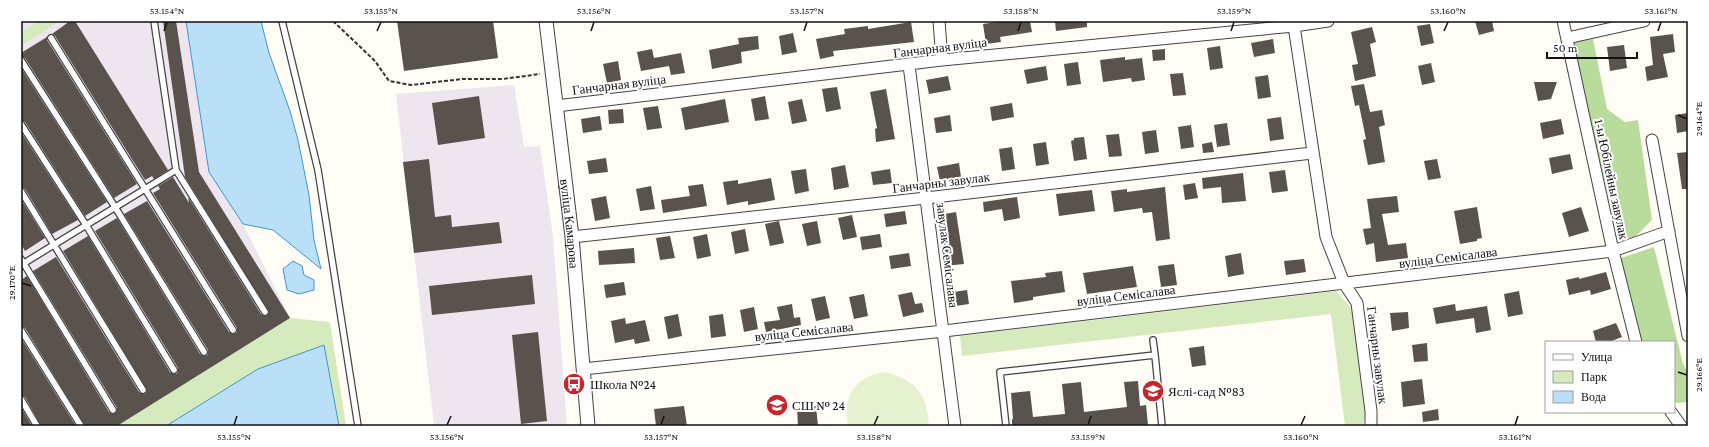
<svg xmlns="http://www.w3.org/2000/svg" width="1709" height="447" viewBox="0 0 1709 447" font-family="'Crimson Pro',serif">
<rect width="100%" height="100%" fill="#fffdf5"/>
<!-- industrial -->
<path fill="#eee6ef" d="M21,21H186L209,172L243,224L290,318L117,426H21Z
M514,85L524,147L540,146L553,236L567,426H434L396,94Z"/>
<!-- green -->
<path fill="#d5ebbd" d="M39,21H60L21,46V32Z
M1336,291L1353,310L1366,410L1363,426H1345L1331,314L962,356L960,336Z
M290,318L330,322L346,426H117Z"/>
<!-- forest -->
<path fill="#b9dc9c" d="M1593,39L1607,109L1625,122L1638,120L1652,220L1633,239L1618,235L1571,43Z
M1654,247L1683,364L1688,373V402L1677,403L1674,400V342H1641L1621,258Z"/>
<!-- pitch -->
<path fill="#e6f2cf" d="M885,372C917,381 927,394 929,426H848C847,420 846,413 847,407C849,386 866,374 885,372Z"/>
<!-- water -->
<path fill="#b9e0f7" stroke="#3f96cf" d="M186,21H261L269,53L290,111L298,140L309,195L314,240L321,269L273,230L243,224L209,172Z
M293,261L302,266L304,275L314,280V290L299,294L287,290L283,269Z
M324,345L339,426H166L258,369Z"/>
<!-- building -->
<path fill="#5a524d" d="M70,21H75L168,170L154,179L152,176L145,180L55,36L52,34Z
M163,21H176L199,172L290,318L117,426H85L25,328L21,326V280L27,276L109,412L113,414L116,412L117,408L33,271L56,257L139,392L145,394L147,390L63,251L88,236L170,372L176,374L178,372V368L95,231L117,218L200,354L206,356L208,354V350L124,214L147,201L229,332L234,334L237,332V328L153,193L160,189L158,186L173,177L189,203L188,197L261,314L266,316L269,312L185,177Z
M397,21H493L498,58L404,71Z
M1004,21H1030L1032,32L1000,37L1001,42L986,44L983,24Z
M1055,21H1087V27L1056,31Z
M1475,21H1492L1494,31L1479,35Z
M911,22L914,42L833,51L834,56L820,59L816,39L845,34L844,29L868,26V29Z
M1430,24L1434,43L1421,46L1417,26Z
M1372,27L1376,42L1370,44L1376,76L1355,81L1352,65L1358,64L1351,32Z
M793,33L797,52L782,55L779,36Z
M1673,34L1675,52L1663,54L1668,77L1647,81L1645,67L1653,65L1650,37Z
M758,36L759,49L741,52L742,63L712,69L709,50L739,44L738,38Z
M47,37V40L137,184L114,198L25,58L21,56V53Z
M1273,39L1275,53L1254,57L1251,43Z
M1624,45L1627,68L1610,71L1607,47Z
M1220,46L1223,68L1210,70L1207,48Z
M652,49L654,58L681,53L685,73L671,75L669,66L641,71L637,52Z
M1165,49V60L1153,61L1152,50Z
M1125,57V60L1142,58L1145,80L1132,82L1131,78L1103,82L1100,60Z
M618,61L621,80L607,83L603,64Z
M1078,62L1081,84L1067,86L1064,64Z
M1431,63L1435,82L1422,85L1418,66Z
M1046,66L1048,80L1027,84L1024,70Z
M21,68L107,202L85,216L25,122L21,120Z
M1183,73L1186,95L1173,96L1170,74Z
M1268,75L1271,97L1258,99L1255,77Z
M948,76L951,90L929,94L926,80Z
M1534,82H1557L1551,99L1538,101Z
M1364,84L1370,112L1382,110L1385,125L1379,127L1385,162L1368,165L1363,140L1366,139L1359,105L1355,106L1351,86Z
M837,87L841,109L826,112L822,89Z
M886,89L895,139L876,142L875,129L877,128L870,92Z
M479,96L485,138L438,145L432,103Z
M765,96L769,119L755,121L751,99Z
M725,99L729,122L685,130L681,108Z
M802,99L807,121L792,124L788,102Z
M1012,103L1014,117L992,121L990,107Z
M658,106L662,128L647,130L643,108Z
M623,109L624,123L609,124L608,110Z
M1688,113V131L1677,133L1675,115Z
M950,115L952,131L936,133L934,118Z
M600,116L602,130L583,133L581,119Z
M1281,117L1284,139L1270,141L1267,119Z
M1561,119L1564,134L1543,139L1540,123Z
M1227,123L1230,145L1217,147L1214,125Z
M1191,125L1194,147L1181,149L1178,127Z
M1156,130L1159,152L1145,154L1142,132Z
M21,132L78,220L52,234L25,189L21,187Z
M1119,134L1122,156L1109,157L1106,135Z
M1084,137L1087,159L1074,161L1071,141L1074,140V138Z
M1046,142L1049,164L1036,166L1033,144Z
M1212,142L1214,152L1203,153L1202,144Z
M1012,147L1015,169L1002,171L999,149Z
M1688,152V189H1682L1677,153Z
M1570,154L1573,169L1552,174L1549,158Z
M606,158L608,172L589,174L587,161Z
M429,159L435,217L451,215L452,227L499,222L502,243L414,253L403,162Z
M1437,159L1441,178L1428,180L1424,161Z
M959,163L961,177L940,181L937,167Z
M845,165L849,187L834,190L831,168Z
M806,169L809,191L795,194L791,171Z
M890,169L892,183L873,185L871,172Z
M1285,170L1288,191L1272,193L1269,172Z
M1243,173L1246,201L1222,203L1221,187L1203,189L1202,178Z
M771,178L775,200L748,205V201L727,205L723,182L738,180V184Z
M1195,183L1198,198L1185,200L1183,185Z
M703,184L707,206L663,213L661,200L690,196L688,186Z
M651,186L655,209L640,211L636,189Z
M1165,187L1170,239L1156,241L1152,212L1143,213L1142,208L1114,212L1111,191L1127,189V192Z
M1092,190L1095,211L1059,216L1056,194Z
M606,196L610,218L595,221L591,199Z
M1397,196L1399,212L1382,214L1388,245L1406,243L1408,258L1376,262L1374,243L1366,245L1363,229L1371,228L1367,199Z
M1017,197L1020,218L1004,221L1002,209L984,212L983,202Z
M21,199L45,238L25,251L21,244Z
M1477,207L1482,238L1477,239V241L1460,244L1454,211Z
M1581,207L1589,231L1569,237L1562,213Z
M905,211L907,224L886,227L884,214Z
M956,212L964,264L944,266L942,253L945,252L939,215Z
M852,215L857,237L843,240L838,218Z
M779,221L784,243L770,246L765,224Z
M817,221L821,243L807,246L802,224Z
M745,229L749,251L735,254L731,232Z
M707,234L711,256L697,259L693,237Z
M880,234L882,247L862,250L860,237Z
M670,236L675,258L660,260L656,238Z
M634,248L635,263L599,265L598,251Z
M909,253L911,266L891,269L889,256Z
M1241,253L1244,274L1228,277L1225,256Z
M1304,259L1306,272L1286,275L1284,261Z
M1174,264L1177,285L1161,287L1158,266Z
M1133,266L1137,287L1087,294L1083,273Z
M1062,271L1065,292L1033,297V300L1014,303L1011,281L1046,277L1045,273Z
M1606,272L1611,289L1591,295L1590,290L1569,295L1566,280L1579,277V279Z
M532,275L535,304L432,315L429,286Z
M624,282L626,295L606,298L604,285Z
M967,290L969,304L949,307L947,293Z
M1519,291L1523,314L1508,317L1504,294Z
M912,292L915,304L922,303L924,312L903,317L898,295Z
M864,294L868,316L854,319L849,297Z
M825,296L830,318L816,321L811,299Z
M792,304L794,318L800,317L801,325L766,332L764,322L780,320L777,307Z
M1455,304L1456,311L1487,306L1491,330L1476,333L1474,318L1436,324L1433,308Z
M754,307L758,329L744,332L740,310Z
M1408,312L1409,328L1392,331L1390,313Z
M678,314L682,336L668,339L664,317Z
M723,314L726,336L711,338L709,316Z
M625,318L626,324L645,320L650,341L635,344L634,339L615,343L611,321Z
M1616,323L1622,337L1609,342H1596L1593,331Z
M538,332L547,421L521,424L512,335Z
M21,338L76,426H41L25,397L21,395Z
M1427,343L1428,361L1414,362L1412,345Z
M1204,346L1206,365L1192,367L1189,348Z
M1422,379L1425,404L1403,407L1401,382Z
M1138,381L1140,406L1146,405L1148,425L1142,426H1012V419H1013L1011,393L1030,391L1033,417L1065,414L1062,384L1081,382L1084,412L1127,407L1124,382Z
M684,406L687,426H656L654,409Z
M816,406L818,426H798L797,408Z
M21,407L32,426H21Z
M1438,409L1439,420L1423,422L1422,412Z"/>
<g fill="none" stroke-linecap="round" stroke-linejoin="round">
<!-- service casing -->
<g stroke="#444" stroke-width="8">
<path id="service" d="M154,21L176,170L265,312
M282,21L318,170L358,426
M51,38L233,330
M21,60L115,207L204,352
M21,124L86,225L174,370
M21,191L143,390
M21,259L113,410
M21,265L176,170
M21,330L81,426
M1155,355L1162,426
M21,399L37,426
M1006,426L1000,372L1155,355L1153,340"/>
</g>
<!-- minor casing -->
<g stroke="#444" stroke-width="13">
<path id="minor" d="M939,21L942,60
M1292,21L1294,26L1326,237L1344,283L1357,303L1371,411V426
M1563,21L1613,251L1636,342
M1567,38L1644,21
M909,65L955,426
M556,106L942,60L1294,26L1328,21
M1652,140L1688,336
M572,237L926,198L1312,153
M583,369L944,331L1613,251L1669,231
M1671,412L1681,426"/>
</g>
<!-- tertiary casing -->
<g stroke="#444" stroke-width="15">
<g id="tertiary">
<path id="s1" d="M546,21L572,237L588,426"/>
</g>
</g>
<!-- path -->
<path stroke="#333" stroke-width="2" stroke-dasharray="4 2" stroke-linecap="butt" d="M333,21L375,61L389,81L411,85L462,79H503L540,74"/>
<!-- service -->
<use href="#service" stroke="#fff" stroke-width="5.5"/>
<!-- minor -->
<use href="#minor" stroke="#fff" stroke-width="11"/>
<!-- tertiary -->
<use href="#tertiary" stroke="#fff" stroke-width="13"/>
</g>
<!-- ticks -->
<path fill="none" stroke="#111" stroke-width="1.5" d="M164,31L167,22M377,31L381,22M591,31L594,22M804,31L807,22M1018,31L1021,22M1231,31L1234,22M1444,31L1448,22M1658,31L1661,22M1678,115L1687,119M22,283L31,286M1678,372L1687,375M234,425L237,416M447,425L451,416M661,425L664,416M874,425L878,416M1088,425L1091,416M1301,425L1305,416M1515,425L1518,416"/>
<!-- icons -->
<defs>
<g id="bus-disc" transform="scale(1.15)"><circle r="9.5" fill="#c4262e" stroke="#fff"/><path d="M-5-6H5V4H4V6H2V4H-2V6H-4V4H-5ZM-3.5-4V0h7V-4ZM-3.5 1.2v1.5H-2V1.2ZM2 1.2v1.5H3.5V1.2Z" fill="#fff"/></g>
<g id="school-disc" transform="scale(1.15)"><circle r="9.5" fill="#c4262e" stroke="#fff"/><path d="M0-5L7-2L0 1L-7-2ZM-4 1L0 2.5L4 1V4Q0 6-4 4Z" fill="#fff"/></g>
</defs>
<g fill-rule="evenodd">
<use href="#bus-disc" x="574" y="384"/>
<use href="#school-disc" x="1153" y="391"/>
<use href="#school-disc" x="777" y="405"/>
</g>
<g text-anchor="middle" stroke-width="4" stroke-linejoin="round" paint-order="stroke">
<!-- street labels -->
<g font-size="13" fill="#111" stroke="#fff">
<text transform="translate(940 47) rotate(-7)" y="5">Ганчарная вуліца</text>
<text transform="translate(619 84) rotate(-7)" y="5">Ганчарная вуліца</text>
<text transform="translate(1612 179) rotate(78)" y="5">1-ы Юбілейны завулак</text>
<text transform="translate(941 182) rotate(-7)" y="5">Ганчарны завулак</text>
<text dy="5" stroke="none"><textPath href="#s1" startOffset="204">вуліца Камарова</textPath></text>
<text transform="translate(948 255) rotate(83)" y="5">завулак Семісалава</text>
<text transform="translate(1448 257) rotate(-7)" y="5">вуліца Семісалава</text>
<text transform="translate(1126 295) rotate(-7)" y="5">вуліца Семісалава</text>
<text transform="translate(804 331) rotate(-6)" y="5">вуліца Семісалава</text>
<text transform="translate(1378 355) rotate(83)" y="5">Ганчарны завулак</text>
</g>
<!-- poi labels -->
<g font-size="13" fill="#111" stroke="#fff" text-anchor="start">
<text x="590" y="389">Школа №24</text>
<text x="1168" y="396">Яслі-сад №83</text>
<text x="792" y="410">СШ № 24</text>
</g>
</g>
<!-- border -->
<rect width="1709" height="447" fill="none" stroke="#ffffff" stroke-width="44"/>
<!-- legend -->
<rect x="1545" y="341" width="130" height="72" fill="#ffffff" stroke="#a0a0a0"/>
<rect x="1553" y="354" width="20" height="6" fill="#ffffff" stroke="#a0a0a0"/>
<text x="1581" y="361" font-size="12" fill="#111111">Улица</text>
<rect x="1553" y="371" width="20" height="12" fill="#d5ebbd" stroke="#a0a0a0"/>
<text x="1581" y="381" font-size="12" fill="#111111">Парк</text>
<rect x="1553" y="391" width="20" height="12" fill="#b9e0f7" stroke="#a0a0a0"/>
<text x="1581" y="401" font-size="12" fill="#111111">Вода</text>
<!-- scale -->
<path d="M1547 52v6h90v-6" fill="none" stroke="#111111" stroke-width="2"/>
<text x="1553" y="52" font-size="12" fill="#111111" stroke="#ffffff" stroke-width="3" paint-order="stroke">50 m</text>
<rect x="22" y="22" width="1665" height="403" fill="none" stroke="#111" stroke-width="1.5"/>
<g font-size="10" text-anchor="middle" fill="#111">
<text x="167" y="14">53.154°N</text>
<text x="381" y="14">53.155°N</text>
<text x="594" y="14">53.156°N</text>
<text x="807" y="14">53.157°N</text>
<text x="1021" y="14">53.158°N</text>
<text x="1234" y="14">53.159°N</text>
<text x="1448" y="14">53.160°N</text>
<text x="1661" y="14">53.161°N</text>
<text transform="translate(1698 119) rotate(-90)" y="4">29.164°E</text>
<text transform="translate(11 283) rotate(-90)" y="4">29.170°E</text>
<text transform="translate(1698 375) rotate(-90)" y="4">29.166°E</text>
<text x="234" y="440">53.155°N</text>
<text x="447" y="440">53.156°N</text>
<text x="661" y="440">53.157°N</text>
<text x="874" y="440">53.158°N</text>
<text x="1088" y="440">53.159°N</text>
<text x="1301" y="440">53.160°N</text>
<text x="1515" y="440">53.161°N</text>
</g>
</svg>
